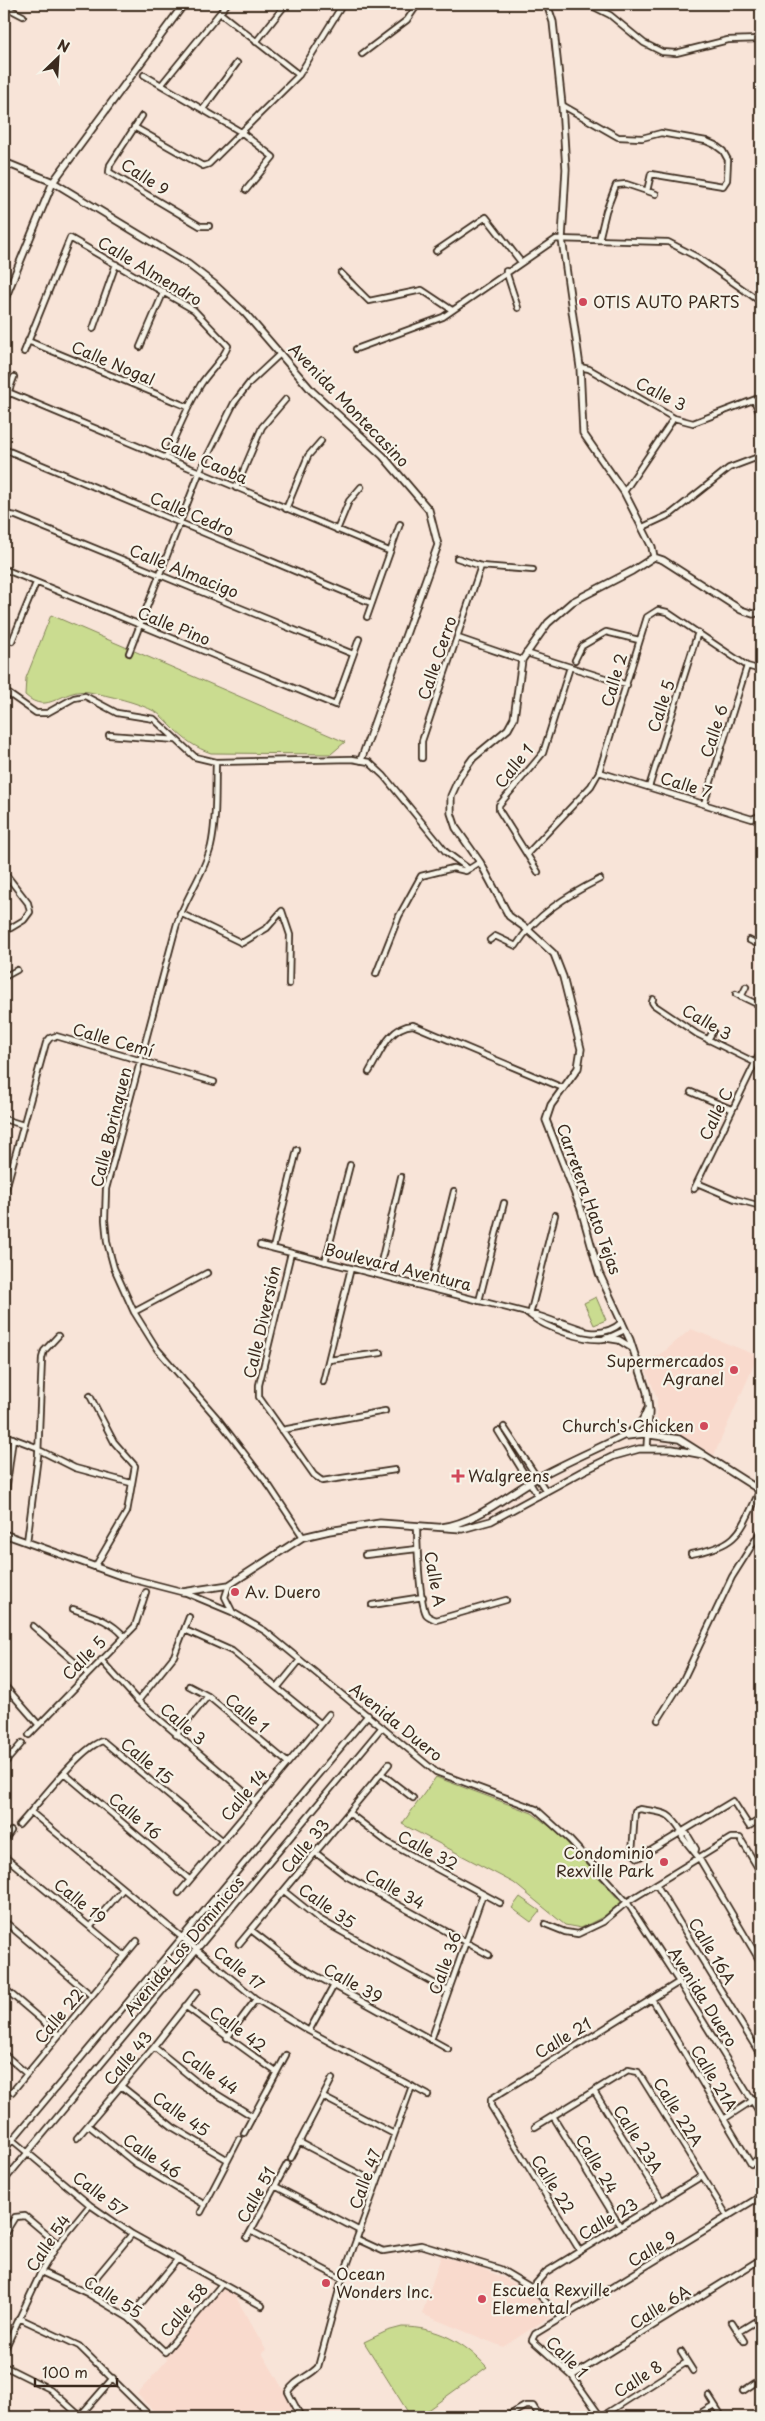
<svg xmlns="http://www.w3.org/2000/svg" width="765" height="2421" viewBox="0 0 765 2421" font-family="'Playpen Sans',sans-serif">
<rect width="100%" height="100%" fill="#f8e4d8"/>
<filter id="ink" filterUnits="userSpaceOnUse"><feTurbulence type="fractalNoise" baseFrequency=".02" numOctaves="2"/><feDisplacementMap in="SourceGraphic" scale="10" xChannelSelector="R" yChannelSelector="G"/><feConvolveMatrix kernelMatrix="1 2 1 2 8 2 1 2 1" color-interpolation-filters="sRGB"/></filter>
<g filter="url(#ink)">
<!-- built -->
<path fill="#f9dacd" d="M691,1329L758,1356L714,1455L678,1434L661,1432L657,1426V1398L644,1364L666,1350Z
M441,2256L479,2267L508,2280L529,2292L554,2314L503,2347L422,2314Z
M222,2289L233,2292L266,2350L262,2353L293,2406L283,2417H160L137,2394L167,2360L166,2355Z"/>
<!-- green -->
<path fill="#cadc90" stroke="#828357" d="M51,615L345,742L331,754L211,753C196,748 185,740 173,728C168,723 162,716 156,712C137,702 110,696 89,692C62,687 49,717 25,695L26,678Z
M596,1297L606,1320L594,1325L584,1303Z
M436,1777L532,1813L557,1832L621,1902L603,1917L581,1928L565,1925L514,1883L402,1824Z
M520,1897L540,1911L531,1922L512,1908Z
M402,2327C437,2327 464,2342 487,2367L418,2417H411L364,2342L387,2331Z"/>
<g fill="none" stroke-linecap="round" stroke-linejoin="round">
<!-- minor casing -->
<g stroke="#3b2a1e" stroke-width="8">
<path id="minor" d="M588,4L610,15L644,43L662,52L676,53L728,40L761,39
M4,6L23,16
M220,13L299,75
M256,42L286,4
M362,54L407,20L418,4
M144,75L241,132L273,157L246,190
M162,84L227,4
M562,105L618,137L642,138L661,133L706,141L715,145L723,151L728,160L727,180L723,186L651,174L647,191
M203,109L237,63
M142,116L110,165L109,172L200,226H209
M134,127L203,166L209,164L299,75L343,4
M599,240L606,211L616,185L626,184L656,194
M436,251L486,217L521,262
M506,271L518,308
M341,273L369,301L422,290L452,310
M93,329L116,264
M28,341L188,407
M140,347L164,291
M356,349L443,317L556,239L668,242L697,257L761,302
M24,352L70,238L194,310L228,346C223,360 210,370 201,384C187,407 177,432 166,457
M580,367L589,369L674,418L693,423L761,397
M8,392L389,551
M754,400L761,417
M4,404L14,377
M4,449L371,603
M236,488L262,427L286,399
M624,492L674,418
M286,509L308,456L321,441
M4,514L16,516L353,654
M643,527L671,514L729,468L761,456
M337,530L349,501L361,487
M457,558L481,566L533,570
M4,569L335,705L359,639
M367,617L400,524
M458,638L522,660
M12,641L36,583
M129,653L200,471L234,403L250,382L280,354
M526,653L627,685
M575,660L582,646L606,632L639,640
M4,693L9,694L36,713H47L74,698L85,696L117,713L154,719L195,757L216,762L352,759L369,762L384,776L446,852L469,869L480,862
M109,735L176,740
M422,758V741L481,566
M216,762C215,789 217,819 211,846C204,875 184,899 176,927L106,1189L105,1220L107,1242L114,1268L134,1312L157,1349L218,1419L270,1487L303,1537
M599,772L752,819L759,816L761,809
M649,787L698,632
M704,804L747,666
M527,854L591,786L599,772L647,617L658,610L667,612L747,666L761,670
M4,872L28,903L30,912L24,920L4,932
M538,872L499,810V805L543,753L570,667
M180,913L242,943L267,928L282,911L290,935L289,984
M490,940L495,936L516,946C535,915 568,895 600,879
M749,940L761,946
M376,974L399,916L421,876L453,868L466,871L469,869
M4,977L17,970
M736,994L761,1006
M741,997L746,987
M653,999L652,1002L654,1005L697,1034L756,1063
M708,1040L713,1031
M369,1072C380,1054 388,1027 413,1025L563,1088
M691,1092L731,1109
M4,1119L23,1125
M697,1183L735,1199L761,1206
M694,1189L761,1051
M4,1196L46,1043L50,1038L56,1036L214,1082
M260,1245L539,1316C566,1324 597,1345 622,1322
M273,1248L297,1150
M291,1253L259,1385V1397L314,1475L322,1481L395,1470
M325,1262L350,1165
M378,1275L401,1177
M430,1287L454,1191
M479,1301L504,1203
M134,1312L207,1273
M530,1315L555,1215
M531,1316C546,1328 584,1341 603,1339C610,1338 618,1333 625,1330
M561,1322L584,1330
M329,1360L381,1353
M323,1382L351,1268
M90,1396L114,1442L135,1466L127,1512L95,1567
M504,1427L546,1491
M282,1430L385,1411
M498,1431L538,1496
M4,1435L36,1447
M41,1451L75,1468L131,1483
M4,1507L13,1438
M417,1526C417,1543 419,1600 426,1614C428,1617 432,1618 436,1620L506,1600
M27,1542L38,1456L42,1358L44,1351L58,1336
M691,1554C740,1545 740,1532 760,1490
M365,1555L417,1549
M229,1585L225,1597L232,1611
M184,1592L232,1612L265,1631L436,1772L536,1809L570,1840L627,1902L679,1982L761,2115
M372,1605L423,1597
M73,1609C93,1616 110,1620 124,1636
M33,1626L87,1673
M185,1630L232,1651L320,1723
M101,1660L138,1701L255,1801
M4,1685L38,1724
M189,1686L208,1696L287,1762
M278,1687L300,1660
M138,1701L174,1656L189,1617
M658,1720L683,1680L732,1577L761,1531
M29,1735L135,1626L146,1592
M176,1735L208,1696
M4,1764L22,1743
M64,1773L189,1879
M382,1774L413,1798
M31,1812L256,1999L309,2031L428,2095
M349,1813L387,1842L500,1903
M19,1825C36,1807 82,1745 103,1741L222,1840
M683,1833L682,1837L699,1858L761,1963
M4,1841L11,1831
M695,1852L696,1849L687,1834L683,1833L682,1832C668,1810 664,1813 640,1809L635,1811L632,1853L638,1858L640,1857L733,1801L749,1826L761,1819
M316,1853L346,1876L489,1955
M4,1856L124,1955
M656,1884L761,2056
M284,1891L319,1919L448,1991
M179,1893L329,1714
M4,1921L92,1996
M545,1924L565,1932L578,1934L603,1922L627,1902L731,1838H740L761,1873
M91,1926L123,1889
M251,1930L295,1964L448,2049
M239,1944L389,1764
M4,1988L59,2035
M652,1999L751,2164L758,2160
M185,2006L276,2072
M309,2031L333,1987
M227,2038L256,1999
M431,2040L483,1894
M154,2047L197,2082L252,2116
M4,2054L27,2074
M121,2086L174,2128L228,2160
M594,2091L662,2201
M12,2092L137,1941
M323,2097L394,2134
M553,2116L620,2226
M724,2119L761,2095
M88,2125L135,2163L205,2205
M535,2127L628,2070L638,2072L728,2217
M4,2133L90,2205L132,2234L262,2306
M244,2133L286,2055
M77,2138L154,2047L197,1992
M299,2142L377,2183
M4,2150L368,1715
M291,2158L332,2079
M4,2181L382,1727
M275,2186L360,2231
M201,2212L239,2139
M251,2231L342,2279
M4,2235L15,2217L25,2216L58,2244
M247,2238L287,2164
M357,2239L383,2251L421,2245L500,2269L532,2288L562,2318
M580,2251L491,2106V2099L679,1982
M41,2272L87,2293L129,2318L165,2352L222,2284
M532,2288L546,2272L702,2176
M87,2293L98,2275L132,2234
M19,2318L79,2346L151,2417
M129,2318L177,2260
M732,2322L744,2341
M738,2332L761,2318
M4,2351L41,2272L58,2244L90,2205
M681,2352L693,2371
M4,2366L50,2389L80,2416
M572,2376L761,2259
M743,2391L761,2379
M709,2396L721,2415
M79,2417L113,2378
M301,2417L288,2392C294,2380 309,2377 318,2367L342,2279L412,2086
M506,2417L525,2406H533L540,2417
M601,2417L572,2376L532,2340L535,2334L761,2196
M601,2417L687,2362
M694,2417L714,2405"/>
</g>
<!-- tertiary casing -->
<g stroke="#3b2a1e" stroke-width="9">
<path id="tertiary" d="M547,4L553,22L562,105L566,169L562,239L580,367L583,433L624,492L652,547L654,557
M4,162L53,182L188,264L214,284L245,313L312,391L383,456L429,510L438,545L361,760
M4,301L53,182L184,4
M606,1338L619,1340L632,1348
M627,1436L643,1434L679,1439L761,1491
M647,1448L649,1412L647,1392L630,1340L599,1273L581,1209L546,1120L551,1105L578,1068L581,1049L563,977L554,954L527,929L509,916L480,862L456,828L451,813V796L460,776L473,758L508,729L514,718L522,660L548,623L572,602L632,571L654,557L663,560L741,610L753,614L761,612
M442,1527C477,1522 507,1495 537,1478C566,1462 597,1449 627,1434C638,1428 643,1421 647,1410
M4,1534L121,1576L183,1592L229,1585L303,1537L329,1531L380,1523L462,1529L491,1521L583,1471L614,1456L639,1449H672L704,1455"/>
</g>
<!-- minor -->
<use href="#minor" stroke="#f7f3e8" stroke-width="4.5"/>
<!-- tertiary -->
<use href="#tertiary" stroke="#f7f3e8" stroke-width="5.5"/>
</g>
</g>
<!-- markers -->
<g fill="#d1495b" stroke="#f7f3e8" stroke-width="2">
<circle cx="583" cy="302" r="5"/>
<circle cx="734" cy="1370" r="5"/>
<circle cx="704" cy="1426" r="5"/>
<path d="M455.5 1468.5h5v5h5v5h-5v5h-5v-5h-5v-5h5z"/>
<circle cx="235" cy="1592" r="5"/>
<circle cx="664" cy="1862" r="5"/>
<circle cx="326" cy="2283" r="5"/>
<circle cx="482" cy="2299" r="5"/>
</g>
<g text-anchor="middle" stroke-width="4.5" stroke-linejoin="round" paint-order="stroke">
<!-- street labels -->
<g font-size="16" fill="#3b2a1e" stroke="#f7f3e8">
<text transform="translate(145 177) rotate(33)" y="6">Calle 9</text>
<text transform="translate(150 271) rotate(31)" y="6">Calle Almendro</text>
<text transform="translate(113 363) rotate(23)" y="6">Calle Nogal</text>
<text transform="translate(661 394) rotate(27)" y="6">Calle 3</text>
<text transform="translate(349 405) rotate(46)" y="6">Avenida Montecasino</text>
<text transform="translate(204 460) rotate(24)" y="6">Calle Caoba</text>
<text transform="translate(192 514) rotate(23)" y="6">Calle Cedro</text>
<text transform="translate(184 571) rotate(22)" y="6">Calle Almacigo</text>
<text transform="translate(174 626) rotate(22)" y="6">Calle Pino</text>
<text transform="translate(437 658) rotate(-71)" y="6">Calle Cerro</text>
<text transform="translate(614 680) rotate(-74)" y="6">Calle 2</text>
<text transform="translate(661 706) rotate(-72)" y="6">Calle 5</text>
<text transform="translate(714 731) rotate(-72)" y="6">Calle 6</text>
<text transform="translate(514 766) rotate(-51)" y="6">Calle 1</text>
<text transform="translate(686 785) rotate(17)" y="6">Calle 7</text>
<text transform="translate(707 1022) rotate(30)" y="6">Calle 3</text>
<text transform="translate(113 1040) rotate(16)" y="6">Calle Cemí</text>
<text transform="translate(716 1114) rotate(-64)" y="6">Calle C</text>
<text transform="translate(111 1127) rotate(-76)" y="6">Calle Borinquen</text>
<text transform="translate(589 1199) rotate(70)" y="6">Carretera Hato Tejas</text>
<text transform="translate(398 1267) rotate(14)" y="6">Boulevard Aventura</text>
<text transform="translate(262 1322) rotate(-77)" y="6">Calle Diversión</text>
<text transform="translate(435 1579) rotate(80)" y="6">Calle A</text>
<text transform="translate(84 1658) rotate(-46)" y="6">Calle 5</text>
<text transform="translate(247 1713) rotate(40)" y="6">Calle 1</text>
<text transform="translate(396 1722) rotate(39)" y="6">Avenida Duero</text>
<text transform="translate(183 1724) rotate(41)" y="6">Calle 3</text>
<text transform="translate(147 1761) rotate(40)" y="6">Calle 15</text>
<text transform="translate(244 1795) rotate(-50)" y="6">Calle 14</text>
<text transform="translate(135 1816) rotate(40)" y="6">Calle 16</text>
<text transform="translate(305 1846) rotate(-50)" y="6">Calle 33</text>
<text transform="translate(428 1850) rotate(28)" y="6">Calle 32</text>
<text transform="translate(395 1889) rotate(29)" y="6">Calle 34</text>
<text transform="translate(80 1901) rotate(39)" y="6">Calle 19</text>
<text transform="translate(327 1906) rotate(35)" y="6">Calle 35</text>
<text transform="translate(184 1946) rotate(-50)" y="6">Avenida Los Dominicos</text>
<text transform="translate(712 1951) rotate(59)" y="6">Calle 16A</text>
<text transform="translate(445 1963) rotate(-70)" y="6">Calle 36</text>
<text transform="translate(239 1968) rotate(39)" y="6">Calle 17</text>
<text transform="translate(353 1983) rotate(29)" y="6">Calle 39</text>
<text transform="translate(703 1997) rotate(58)" y="6">Avenida Duero</text>
<text transform="translate(59 2016) rotate(-50)" y="6">Calle 22</text>
<text transform="translate(238 2029) rotate(36)" y="6">Calle 42</text>
<text transform="translate(563 2038) rotate(-31)" y="6">Calle 21</text>
<text transform="translate(128 2058) rotate(-50)" y="6">Calle 43</text>
<text transform="translate(210 2072) rotate(35)" y="6">Calle 44</text>
<text transform="translate(714 2078) rotate(59)" y="6">Calle 21A</text>
<text transform="translate(678 2112) rotate(58)" y="6">Calle 22A</text>
<text transform="translate(181 2114) rotate(35)" y="6">Calle 45</text>
<text transform="translate(638 2139) rotate(58)" y="6">Calle 23A</text>
<text transform="translate(152 2156) rotate(34)" y="6">Calle 46</text>
<text transform="translate(597 2164) rotate(59)" y="6">Calle 24</text>
<text transform="translate(365 2179) rotate(-70)" y="6">Calle 47</text>
<text transform="translate(553 2184) rotate(58)" y="6">Calle 22</text>
<text transform="translate(100 2194) rotate(37)" y="6">Calle 57</text>
<text transform="translate(256 2195) rotate(-61)" y="6">Calle 51</text>
<text transform="translate(608 2219) rotate(-31)" y="6">Calle 23</text>
<text transform="translate(48 2243) rotate(-56)" y="6">Calle 54</text>
<text transform="translate(652 2249) rotate(-31)" y="6">Calle 9</text>
<text transform="translate(113 2297) rotate(32)" y="6">Calle 55</text>
<text transform="translate(660 2307) rotate(-32)" y="6">Calle 6A</text>
<text transform="translate(184 2310) rotate(-50)" y="6">Calle 58</text>
<text transform="translate(567 2357) rotate(45)" y="6">Calle 1</text>
<text transform="translate(638 2379) rotate(-33)" y="6">Calle 8</text>
</g>
<!-- poi labels -->
<g font-size="16" fill="#3b2a1e" stroke="#f7f3e8" text-anchor="start">
<text x="593" y="308">OTIS AUTO PARTS</text>
<text x="724" y="1367" text-anchor="end">Supermercados<tspan x="724" dy="18">Agranel</tspan></text>
<text x="694" y="1432" text-anchor="end">Church's Chicken</text>
<text x="468" y="1482">Walgreens</text>
<text x="245" y="1598">Av. Duero</text>
<text x="654" y="1859" text-anchor="end">Condominio<tspan x="654" dy="18">Rexville Park</tspan></text>
<text x="336" y="2280">Ocean<tspan x="336" dy="18">Wonders Inc.</tspan></text>
<text x="492" y="2296">Escuela Rexville<tspan x="492" dy="18">Elemental</tspan></text>
</g>
</g>
<!-- margin -->
<rect width="765" height="2421" fill="none" stroke="#f7f3e8" stroke-width="20"/>
<rect x="10" y="10" width="745" height="2401" fill="none" stroke="#3b2a1e" stroke-width="2" filter="url(#ink)"/>
<!-- north arrow -->
<g transform="translate(58 58) rotate(25)" stroke="#f7f3e8" stroke-width="4" paint-order="stroke">
<path d="M0-4L9 19L0 12L-9 19Z" fill="#3b2a1e"/>
<text y="-8" font-size="14" font-weight="bold" text-anchor="middle" fill="#3b2a1e">N</text>
</g>
<!-- scale -->
<path d="M35 2378v8h82v-8" fill="none" stroke="#3b2a1e" stroke-width="2.5"/>
<text x="42" y="2378" font-size="15" fill="#3b2a1e" stroke="#f7f3e8" stroke-width="4" paint-order="stroke">100 m</text>
</svg>
